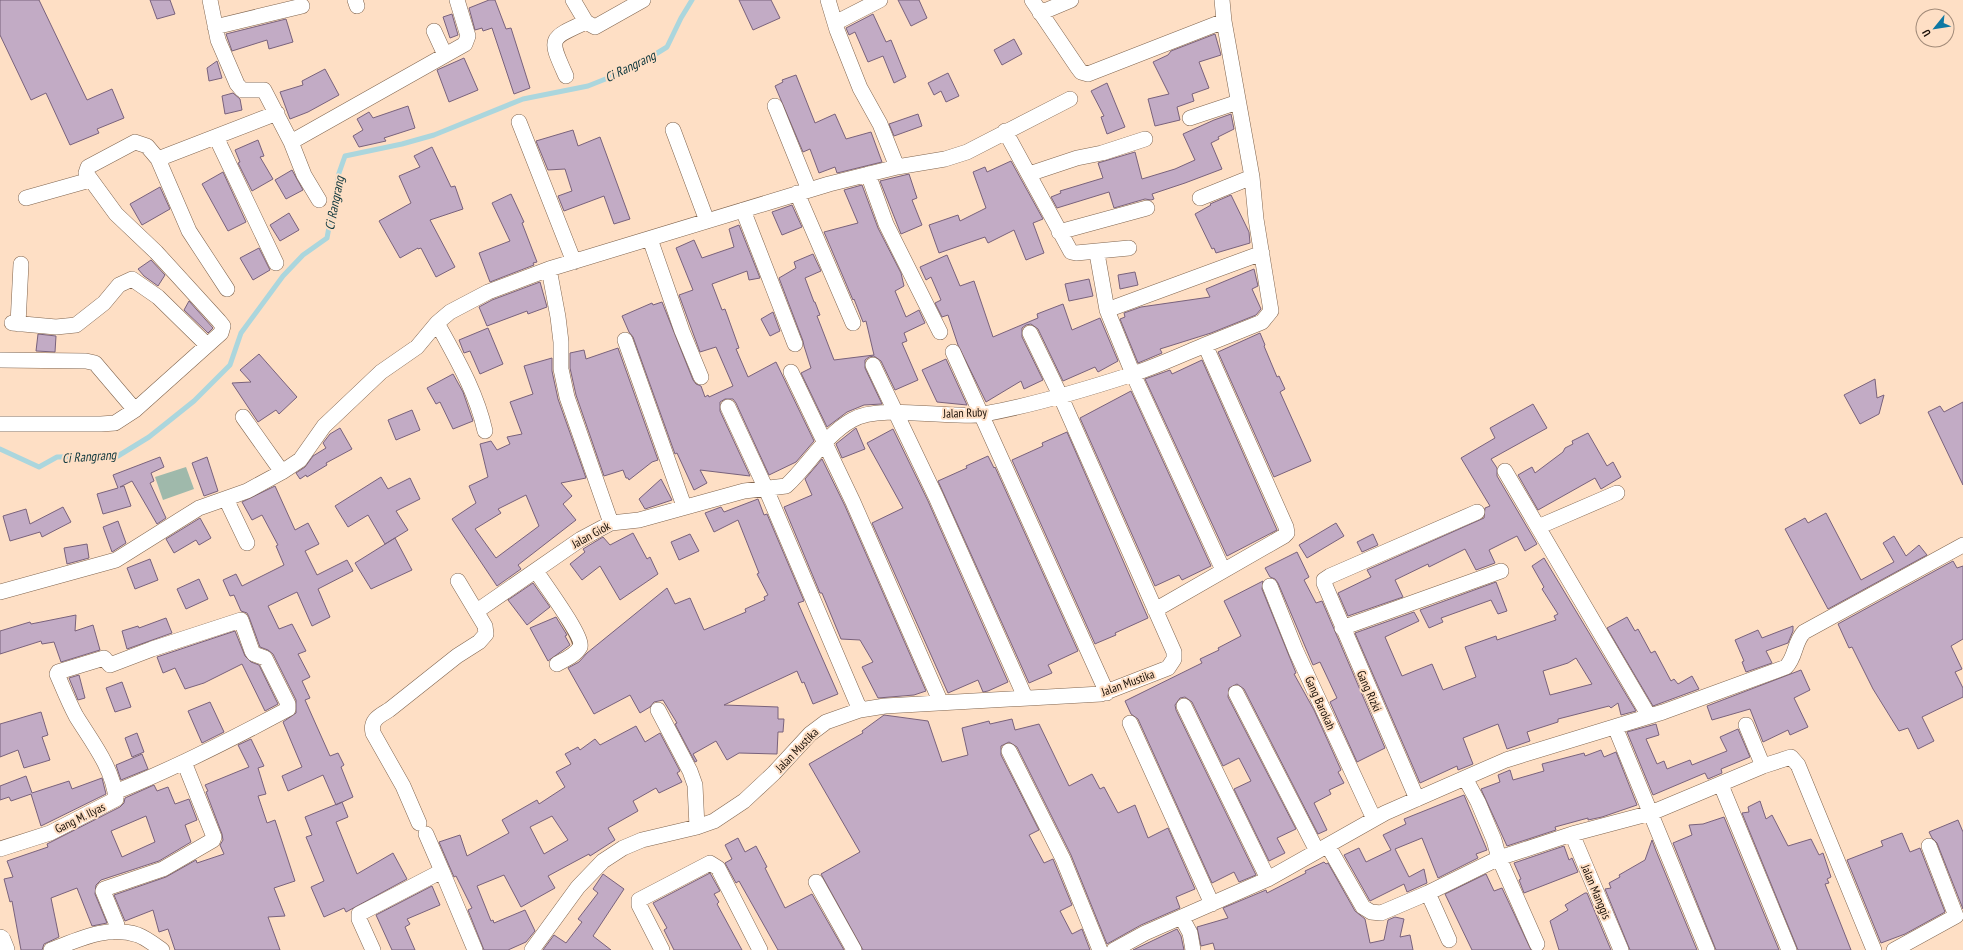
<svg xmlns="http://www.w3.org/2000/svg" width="1963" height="950" viewBox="0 0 1963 950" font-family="'PT Sans Narrow',sans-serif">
<rect width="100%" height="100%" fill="#fedfc5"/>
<!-- green -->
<path fill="#9fb9ab" d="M186,467L194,489L163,500L155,477Z"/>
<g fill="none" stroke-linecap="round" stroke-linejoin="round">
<!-- stream -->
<path stroke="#abd6dd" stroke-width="5" d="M0,449L39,467L57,457L118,456L149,437L194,401L230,365L241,333L283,276L303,255L327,238L339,173L345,156L402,144L434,135L523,99L588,86L633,68L667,47L681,18L692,0"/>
</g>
<!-- building -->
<path fill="#c2abc5" stroke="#79627c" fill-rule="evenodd" d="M0,0H39L87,100L112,89L124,118L97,129L99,133L70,145L46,93L31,100L0,35Z
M150,0H170L175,14L157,19Z
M489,0H495L506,29L511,28L530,88L514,94L492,28L483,31L482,28L475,30L469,8Z
M739,0H771L780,18L753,30Z
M898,0H919L927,18L911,26Z
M452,14L458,35L450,38L443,17Z
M873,14L886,42L891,40L906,77L894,83L883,56L868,62L855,32L849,35L846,28Z
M286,19L293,42L269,49L267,40L232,51L226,34Z
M1215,34L1221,55L1199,62L1209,88L1192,94L1194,101L1177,107L1180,120L1155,126L1148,99L1169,94L1153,62L1168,55L1171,51Z
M1014,39L1022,54L1002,65L994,50Z
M464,58L478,90L449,102L437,70Z
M217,61L222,78L209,81L207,68Z
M325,69L339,95L308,112L290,119L280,92L303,85L302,81Z
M948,73L959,96L946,102L941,91L934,95L928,83Z
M796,75L815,123L835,114L846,139L871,132L882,162L837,173L835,167L819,173L810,149L803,152L775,86L783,82L782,80Z
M1107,83L1125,127L1107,134L1101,117L1104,116L1091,91Z
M233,93L240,99L242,110L225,114L222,96Z
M408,106L415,128L384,138L386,141L359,147L353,136L363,130L357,119L369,112L373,118Z
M918,114L922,126L894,136L889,124Z
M1231,114L1234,129L1218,137L1219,139L1211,143L1222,169L1185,183L1152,194L1154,199L1151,200L1145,199L1114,208L1109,192L1057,208L1051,197L1061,193L1060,191L1103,178L1098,163L1135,152L1142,179L1175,169L1195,160L1183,134L1214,120Z
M573,130L578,146L600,137L630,219L614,224L604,196L564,211L558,196L572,191L565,169L548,170L536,141Z
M258,140L264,156L260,157L273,179L252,191L238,163L240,162L235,150Z
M432,147L451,187L455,186L463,209L430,220L455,267L436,277L421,248L418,249V248L400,258L379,221L411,203L399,176L420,167L414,156Z
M1011,161L1043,219L1033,223L1044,253L1026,260L1014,230L988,243L985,237L939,253L929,225L958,215L960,221L986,208L973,172L985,167L987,172Z
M292,170L303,190L286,199L275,180Z
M223,172L246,222L228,231L202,184Z
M909,174L917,198L912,200L922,225L901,234L880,181Z
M862,185L878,228L901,273L904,286L895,291L906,317L919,310L925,323L904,333L907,341L902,343L918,380L895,390L881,361L874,356L869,357L865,360V368L882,404L864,405L847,412L827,427L801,373L811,368L804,346L803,341L779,278L796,268L794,262L813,254L821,271L805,278L814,302H815L820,315L817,316L834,360L874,355L866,321L863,322L854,299L853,300L824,232L858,223L844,190Z
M160,187L170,209L142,225L130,204Z
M511,194L524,222L522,223L537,262L533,263L534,265L490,282L479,253L510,241L492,203Z
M1231,195L1249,232L1250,243L1216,253L1214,248L1212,249L1195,214L1211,205L1210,204Z
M792,205L802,227L782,235L772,212Z
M289,213L299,230L280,241L270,225Z
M739,225L760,278L749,280L747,271L712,284L722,310L725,309L739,348L736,349L748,377L776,362L814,441L796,462L769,475L736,403L733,399H725L720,402V411L750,476L700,470L707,483L694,490L677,453L675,454L633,337L629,332L622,316L652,303L653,305L662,302L693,380L696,384L701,386L705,397L708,395L709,397L733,386L716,347L700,352L679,295L693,290L676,248L694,240L702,258L734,247L729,229Z
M259,248L270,270L253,280L240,258Z
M947,255L960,286L974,281L993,337L1038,318L1037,314L1063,304L1072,330L1100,318L1118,361L1098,372L1095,367L1063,381L1038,329L1031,324L1026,325L1022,328V337L1043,380L1024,389L1021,381L986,402L958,345L948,315L942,317L935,303L941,300L931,277L926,280L920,267Z
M151,260L165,275L158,286L144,276L138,269Z
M1254,269L1258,286L1252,289L1261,309L1256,315L1211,333L1160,349L1162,353L1138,363L1120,319L1125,317L1124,313L1141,307L1210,297L1206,289Z
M1135,272L1138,285L1120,289L1118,275Z
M1089,279L1093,296L1069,301L1065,284Z
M540,282L547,307L528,314L527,311L487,326L479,307L492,300Z
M189,301L213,328L208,333L184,310Z
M773,312L780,331L770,336L761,319Z
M488,328L503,364L480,374L470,351L464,353L459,340Z
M1260,333L1265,345L1264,346L1277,377L1279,376L1285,389L1280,392L1311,461L1274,477L1218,352Z
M38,334L56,336L55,352L36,351Z
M618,348L658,460L652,462L629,480L628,478H626L623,470L604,476L576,395L570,368V353L584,350L586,359Z
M259,354L297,397L279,414L276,410L258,422L232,383L251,382L240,370Z
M552,358V371L558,399L586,478L561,483L572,496L563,504L576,520L518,565L521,569L497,586L452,519L476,503L469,486L488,477L480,444L491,441L497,450L510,444L507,437L522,434L510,402L533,394L524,366ZM526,495L539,526L496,558L475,529L501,513L498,509Z
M946,359L967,405L937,402L922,370Z
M1202,360L1277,530L1227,556L1145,379L1170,370L1172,374Z
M453,374L463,392L473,421L453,429L440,402L436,404L427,388Z
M1875,379L1877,398L1884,395L1879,414L1860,424L1844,395Z
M1131,391L1211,566L1182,580L1179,575L1155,586L1080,418Z
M1963,402V485L1928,412L1940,406L1944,412Z
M1533,404L1547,428L1491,459L1497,468V476L1537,544L1525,551L1517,536L1489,550L1495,563L1476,570L1465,549L1429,567L1428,564L1395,580L1403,597L1348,616L1338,593L1371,577L1367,570L1484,518L1485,508L1490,506L1461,458L1495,438L1490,428Z
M412,410L420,430L396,440L388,420Z
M340,428L352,449L326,463L327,465L307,477L306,475L300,479L296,473L305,467L313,456L326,448L323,443L330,434Z
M856,428L865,449L842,458L836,444Z
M893,429L928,501L1008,682L988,691L983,692L978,680L948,693L872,523L903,508L867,443Z
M1067,432L1148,618L1115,633L1116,635L1097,643L1095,644L1012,460L1043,446L1042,443Z
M1588,433L1607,466L1613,462L1621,477L1601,489L1595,478L1538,510L1518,475L1532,467L1535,473L1563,452L1565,448L1573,444L1572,441Z
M988,456L994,468L995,467L1078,651L1048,665L1052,673L1029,683L938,481L967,468L966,466Z
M160,457L164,467L151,473L154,481L150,483L166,518L157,524L132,481L120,487L124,486L131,506L103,514L97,494L118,488L113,475Z
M207,457L218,491L204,496L192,463Z
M822,459L845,506L926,691L914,695L878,698L862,667L873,662L860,640L841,639L822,593H820L784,507L812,495L805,479Z
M381,477L388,489L410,478L420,499L396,511L408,530L385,544L368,515L348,527L335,506Z
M661,479L672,500L645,509L639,499Z
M275,486L295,530L308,523L319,544L305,551L317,575L347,560L353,571L318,589L330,617L312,626L297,592L268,606L279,629L292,624L306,651L298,654L310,677L302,681L310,698L305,700L330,756L338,753L344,765L341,767L353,797L336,805L323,775L288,791L282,776L302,767L283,722L296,713V700L273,654L268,650L260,647L249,617L247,613L241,611L234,595L230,596L223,580L236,574L242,586L284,565L276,546L278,545L262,515L252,520L242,502Z
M758,499L764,515L767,514L804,601L798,603L838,694L813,704L804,682L802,683L797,671L724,705L778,707V719H784L783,732H778L777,754L739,753L727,760L716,741L693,754L697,761L695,762L675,724L677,723L663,700L654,702L650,707L640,713L630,695L594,714L568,668L579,662L587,653L667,588L675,604L690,598L704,630L746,612L745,609L765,600L764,597L768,595L757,574L759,573L738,520L714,532L705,513L721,507L724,512Z
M63,507L71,522L42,537L40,532L10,541L3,516L26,509L30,524Z
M1826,513L1861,580L1894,562L1883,543L1894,536L1906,556L1919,545L1927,555L1828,609L1785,529L1805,518L1808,523Z
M200,518L211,538L199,545L196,540L174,553L166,539Z
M118,521L126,543L112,552L103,527Z
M1336,523L1344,536L1307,558L1299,545Z
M633,533L647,559L650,557L658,574L620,600L600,566L582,580L570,564L585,552L583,549L603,537L610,545Z
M690,534L699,551L679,560L671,542Z
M1373,534L1378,545L1362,552L1357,542Z
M395,538L412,570L371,589L355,563Z
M87,544L89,558L67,564L64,548Z
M1297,552L1309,577L1304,580L1316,603L1322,601L1385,748L1357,762L1330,702L1337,698L1320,662L1313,665L1278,583L1275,579L1270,577L1265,568Z
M1544,558L1636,711L1621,715L1618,703L1611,708L1609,706L1558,719V722L1527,732L1530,741L1507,749L1498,724L1463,738L1473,764L1458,770L1457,766L1420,783L1355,633L1414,612L1419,621L1385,637L1402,676L1432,664L1443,690L1476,677L1465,647L1496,636L1497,640L1556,620L1554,616L1558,614L1542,589L1544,587L1532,566ZM1576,658L1592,684L1550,695L1543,671L1568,663Z
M150,559L158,580L135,589L127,568Z
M1953,561L1957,568L1963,566V639L1951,646L1962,669L1955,672L1963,688V697L1922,717L1934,741L1918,749L1908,728L1899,731L1873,689L1852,647L1849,648L1838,624Z
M199,579L208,599L186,609L177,589Z
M1263,581L1262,589L1296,673L1294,674L1314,710L1341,770L1338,772L1344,783L1329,790L1331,794L1314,803L1327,830L1318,834L1244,689L1237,684L1229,688L1228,697L1296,829L1277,838L1285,853L1269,861L1234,789L1251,781L1239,758L1223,766L1192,702L1185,697L1180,698L1175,705L1176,710L1256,875L1239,882L1234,872L1212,883L1138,719L1131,714L1125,701L1202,663L1200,659L1219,650L1218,648L1241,636L1224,601Z
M1496,582L1507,611L1498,614L1491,600L1441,618L1443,622L1429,628L1420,610Z
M533,583L550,607L527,625L508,600Z
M76,615L75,631L93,625L100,650L61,662L54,642L42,644L41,641L0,654V631L30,622L31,624Z
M556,617L567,635L565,636L570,645L548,661L530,628Z
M1627,617L1635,631L1638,629L1651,653L1655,651L1671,681L1674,679L1678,684L1692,676L1699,689L1653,706L1607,628Z
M166,618L172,633L127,649L122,631L138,626L139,628Z
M1793,626V631L1788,643L1766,651L1772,663L1746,672L1742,662L1744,661L1735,640L1758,630L1762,638Z
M235,631L245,656L251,662L259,665L278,704L265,711L242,664L204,683L185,689L175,668L163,673L157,657Z
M1801,670L1810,690L1794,698L1808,727L1790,735L1788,730L1763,742L1750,709L1712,720L1707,706Z
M79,675L85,698L78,700L69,678Z
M122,682L131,707L115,712L106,688Z
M210,702L224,732L202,743L188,711Z
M41,712L48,735L42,737L50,760L24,768L18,750L0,757V724Z
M884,715L928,721L942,762L968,755L962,728L989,721L990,724L1012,719L1015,730L1039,724L1069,786L1092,774L1100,789L1104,787L1118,813L1135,805L1148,838L1168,828L1195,889L1176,897L1180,908L1141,925L1107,944L1071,855L1017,747L1009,742L1001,746V755L1039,830L1029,835L1044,863L1053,859L1072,905L1060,911L1072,934L1082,929L1090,950H863L821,874L860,852L809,764L863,733L862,731Z
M1656,724L1659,735L1646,739L1657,764L1664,761L1667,769L1690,760L1692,765L1727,751L1720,737L1738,729L1750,757L1721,769L1722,773L1708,779L1705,773L1653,795L1627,732Z
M636,726L645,742L660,733L680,771L677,773L682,782L659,793L656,788L633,801L638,811L608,828L615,840L590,856L589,854L574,862L548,876L555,888L521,907L504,875L477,886L491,921L493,920L494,923L525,910L535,931L526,942L508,950H484L468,910L472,908L456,876L454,877L439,842L460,835L467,856L509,833L502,820L537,800L539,804L565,787L556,772L571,764L565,754L578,747L580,750L595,739L600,745ZM552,816L568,840L544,854L530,827Z
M137,733L144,752L132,757L125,738Z
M251,739L264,766L258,768L266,794L258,796L267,823L275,820L295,881L274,888L285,916L268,917L280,950H175L168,929L159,932L153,910L125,921L114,895L166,877L196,860L197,863L224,854L220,845L223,840L222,834L206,792L208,791L205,785L249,767L238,745Z
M1601,750L1604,757L1616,752L1637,805L1602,817L1588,820V818L1555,827L1556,830L1507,846L1481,789L1500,782L1498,775L1510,770L1513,780L1544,771L1542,764L1584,753L1585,756Z
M142,754L148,769L121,780L116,765Z
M26,776L32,793L69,781L72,789L102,778L106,794L41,826L31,794L11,801L9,797L0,800V786Z
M154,785L157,791L168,787L175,804L189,799L197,820L185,825L191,842L159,861L101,880L96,885L95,894L107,923L92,926L77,888L51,898L59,937L44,944L42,950H21L12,901L10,902L4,879L13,877L7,861L48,847L47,844L120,807L124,803L125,798ZM146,816L155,842L122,857L111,831Z
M1464,795L1487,850L1476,854L1478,858L1438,878L1422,838L1395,849L1409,877L1424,869L1427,883L1407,892L1404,884L1370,901L1344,855L1359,848L1366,862L1391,850L1383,835L1406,824L1404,819Z
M1760,801L1766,819L1772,815L1788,846L1811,839L1819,855L1823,853L1831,877L1827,879L1829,883L1825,884L1851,950H1798L1742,813L1749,812L1748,807Z
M342,802L348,817L336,822L357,874L393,853L407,879L346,912L344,908L324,917L311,887L324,881L306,837L312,835L305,817Z
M1724,817L1779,950H1716L1673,843L1692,835L1689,825L1703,824Z
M1958,820L1963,832V909L1937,843L1932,838L1929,832Z
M1902,833L1910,852L1920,848L1945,912L1905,934L1881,943L1847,860L1883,846L1881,841Z
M738,838L745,852L756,846L767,867L765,868L785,908L812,894L844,950H778L739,881L736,883L725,863L732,859L725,845Z
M1652,840L1656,851L1697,950H1630L1605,889L1611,888L1609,883L1620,877L1619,875L1645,860Z
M1564,846L1569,860L1572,858L1578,872L1524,893L1519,880L1521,879L1514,863Z
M1324,862L1326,864L1328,863L1355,911L1365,919L1370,943L1384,940L1388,920L1395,917L1404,919L1400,937L1410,935L1413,950H1215L1213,943L1201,946L1197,927L1228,918L1223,908L1266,890L1267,893L1306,873L1305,871Z
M710,873L720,891L714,894L719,902L717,904L742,950H674L664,930L667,928L653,903Z
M603,874L624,889L593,936L611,950H543L554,935L566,943L582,922L578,919L598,893L593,889Z
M1486,874L1494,891L1502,888L1531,950H1472L1445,894Z
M432,886L440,905L407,919L410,924L405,927L415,950H392L376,915Z
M1585,893H1587L1611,950H1559L1550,921L1568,910L1565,905Z
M1177,929L1181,936L1184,950H1133Z"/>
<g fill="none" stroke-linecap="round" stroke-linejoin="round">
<!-- minor casing -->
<g stroke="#80654f" stroke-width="16">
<path id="minor" d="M210,0L218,40L237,84L242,90H264L291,142L465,44L468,36L457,0
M355,0L357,6
M573,0L586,22L595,27L643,0
M828,0L837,30L860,88L880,124L897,167
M1032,0L1078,68L1081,72L1088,74L1224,21
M1040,13L1071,0
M835,23L880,0
M215,27L302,6
M434,31L445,55
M566,76C549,38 548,39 586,22
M775,106L809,190
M1190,118L1238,102
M519,122L574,262
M673,130L707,221
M1005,131L1071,252L1076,253L1129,248
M216,137L276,263
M291,142L304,175L319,200
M868,174L886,224L940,332
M1029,174L1077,158L1102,153L1145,139
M797,193L853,323
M26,198L90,180
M1200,198L1252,177
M743,210L795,344
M1059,232L1147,208
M650,239L682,331L701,377
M1098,259L1107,310
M549,269L558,317L561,342V369L567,397L611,523
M227,289L189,231L158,159L277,113
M12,323L56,327L76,325L104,303L119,285L132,279L158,297L207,345
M18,324L21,264
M625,340L684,506
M953,352L1107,693
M0,360L86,361L95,363L135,410
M873,365L936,497L1025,697
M791,372L853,502L941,703
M728,407L766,489L860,710
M243,417L282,472
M0,424H101L115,423L135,410L221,333L223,326L219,321L156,252L116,214L86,173L88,167L135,142L147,146L158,159
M485,431C476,391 456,358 437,323L450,312L488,292L549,269L829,184L897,167L945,159L967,152L1070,99
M1505,471L1649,716
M226,499L247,543
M1538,527L1617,493
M1223,570L1133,374L1107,310L1262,253
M536,571C543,582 584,637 580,647C576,655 564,660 557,664
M1270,586L1296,651L1374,819
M0,592L116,560L199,508L247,491L282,472L300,460L324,426L381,372L417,347L437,323
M1155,610L1284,536L1287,533L1286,527L1205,345L1262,322L1271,311L1256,219L1252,177L1224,21L1222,0
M477,611L581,539L611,523L639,520L744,491L786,486C808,466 825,435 852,420C882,403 949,420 984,414C1034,405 1084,390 1133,374C1157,366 1181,355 1205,345
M1342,628L1501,571
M1236,693L1317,851
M1184,706L1268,879
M658,710L690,771L695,785L697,827
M1130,723L1212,904
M1746,725L1763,766
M1615,727L1707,950
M1009,751L1063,859L1100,950
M1465,778L1478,802L1494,840L1499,858L1537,944
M1721,785L1789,950
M1417,799L1324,583V580L1330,576L1477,512
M419,823L403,786L373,733C370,720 379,716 389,710L457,656L479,642L486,634L485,626L458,581
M426,834L442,871
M1572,834L1621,950
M1328,846L1363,907L1371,912L1381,913L1428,893L1499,858L1572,834L1651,813L1763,766L1791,757L1798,765L1874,950
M0,849L50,833L116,799C113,768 92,742 76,716C69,703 63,688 57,674L58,672L104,658L110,665L152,649L241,620L252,651L254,654L265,658L288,704V709C232,739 174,769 115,792
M816,882L854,950
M1428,893L1449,940
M1182,918L1190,933L1193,950
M113,932L117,928V925L103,891L104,889L163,869L213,840L214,837L184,762
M51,950C80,939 107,925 138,935C146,938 155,945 162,950
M373,950L359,919V914L442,871L475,950
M532,950L578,887L603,861L623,848L642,840L697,827L714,821L744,801L774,773L810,734L826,722L860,710L885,706L1101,694L1168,668L1174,659V652L1060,395L1030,333
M662,950L639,905V900L710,863L718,868L760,950
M1114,950L1145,933L1268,879L1385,813L1506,760L1663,712L1786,667C1796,657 1794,642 1804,632L1963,545
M1894,950L1956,916L1929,846"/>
</g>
<!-- secondary casing -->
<g stroke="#80654f" stroke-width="22">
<path id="secondary" d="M0,940L4,950"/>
</g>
<!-- minor -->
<use href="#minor" stroke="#fff" stroke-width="15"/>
<!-- secondary -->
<use href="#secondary" stroke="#fff" stroke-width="21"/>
</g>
<g text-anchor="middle" stroke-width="4" stroke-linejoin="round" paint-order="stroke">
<!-- street labels -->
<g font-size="12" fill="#180e06" stroke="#fedfc5">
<text transform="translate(965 413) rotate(-2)" y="4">Jalan Ruby</text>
<text transform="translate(591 535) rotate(-29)" y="4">Jalan Giok</text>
<text transform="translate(1128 683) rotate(-20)" y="4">Jalan Mustika</text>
<text transform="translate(1369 691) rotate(66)" y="4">Gang Rizki</text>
<text transform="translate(1320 703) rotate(66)" y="4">Gang Barokah</text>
<text transform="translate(797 750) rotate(-46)" y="4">Jalan Mustika</text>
<text transform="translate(80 818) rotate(-26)" y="4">Gang M. Ilyas</text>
<text transform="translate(1596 892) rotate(67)" y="4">Jalan Manggis</text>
</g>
<!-- water labels -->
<g font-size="13" font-style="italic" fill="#0e373d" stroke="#fedfc5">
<text transform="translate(630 66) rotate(-26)" y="5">Ci Rangrang</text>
<text transform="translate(334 203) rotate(-79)" y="5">Ci Rangrang</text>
<text transform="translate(89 456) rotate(-4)" y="5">Ci Rangrang</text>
</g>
</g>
<!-- north arrow -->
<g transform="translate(1935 28) rotate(240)"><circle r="19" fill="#fedfc5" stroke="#a28b79"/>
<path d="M0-3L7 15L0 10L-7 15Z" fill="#0e78a3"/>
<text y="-6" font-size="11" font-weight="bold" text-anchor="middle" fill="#180e06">U</text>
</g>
</svg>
